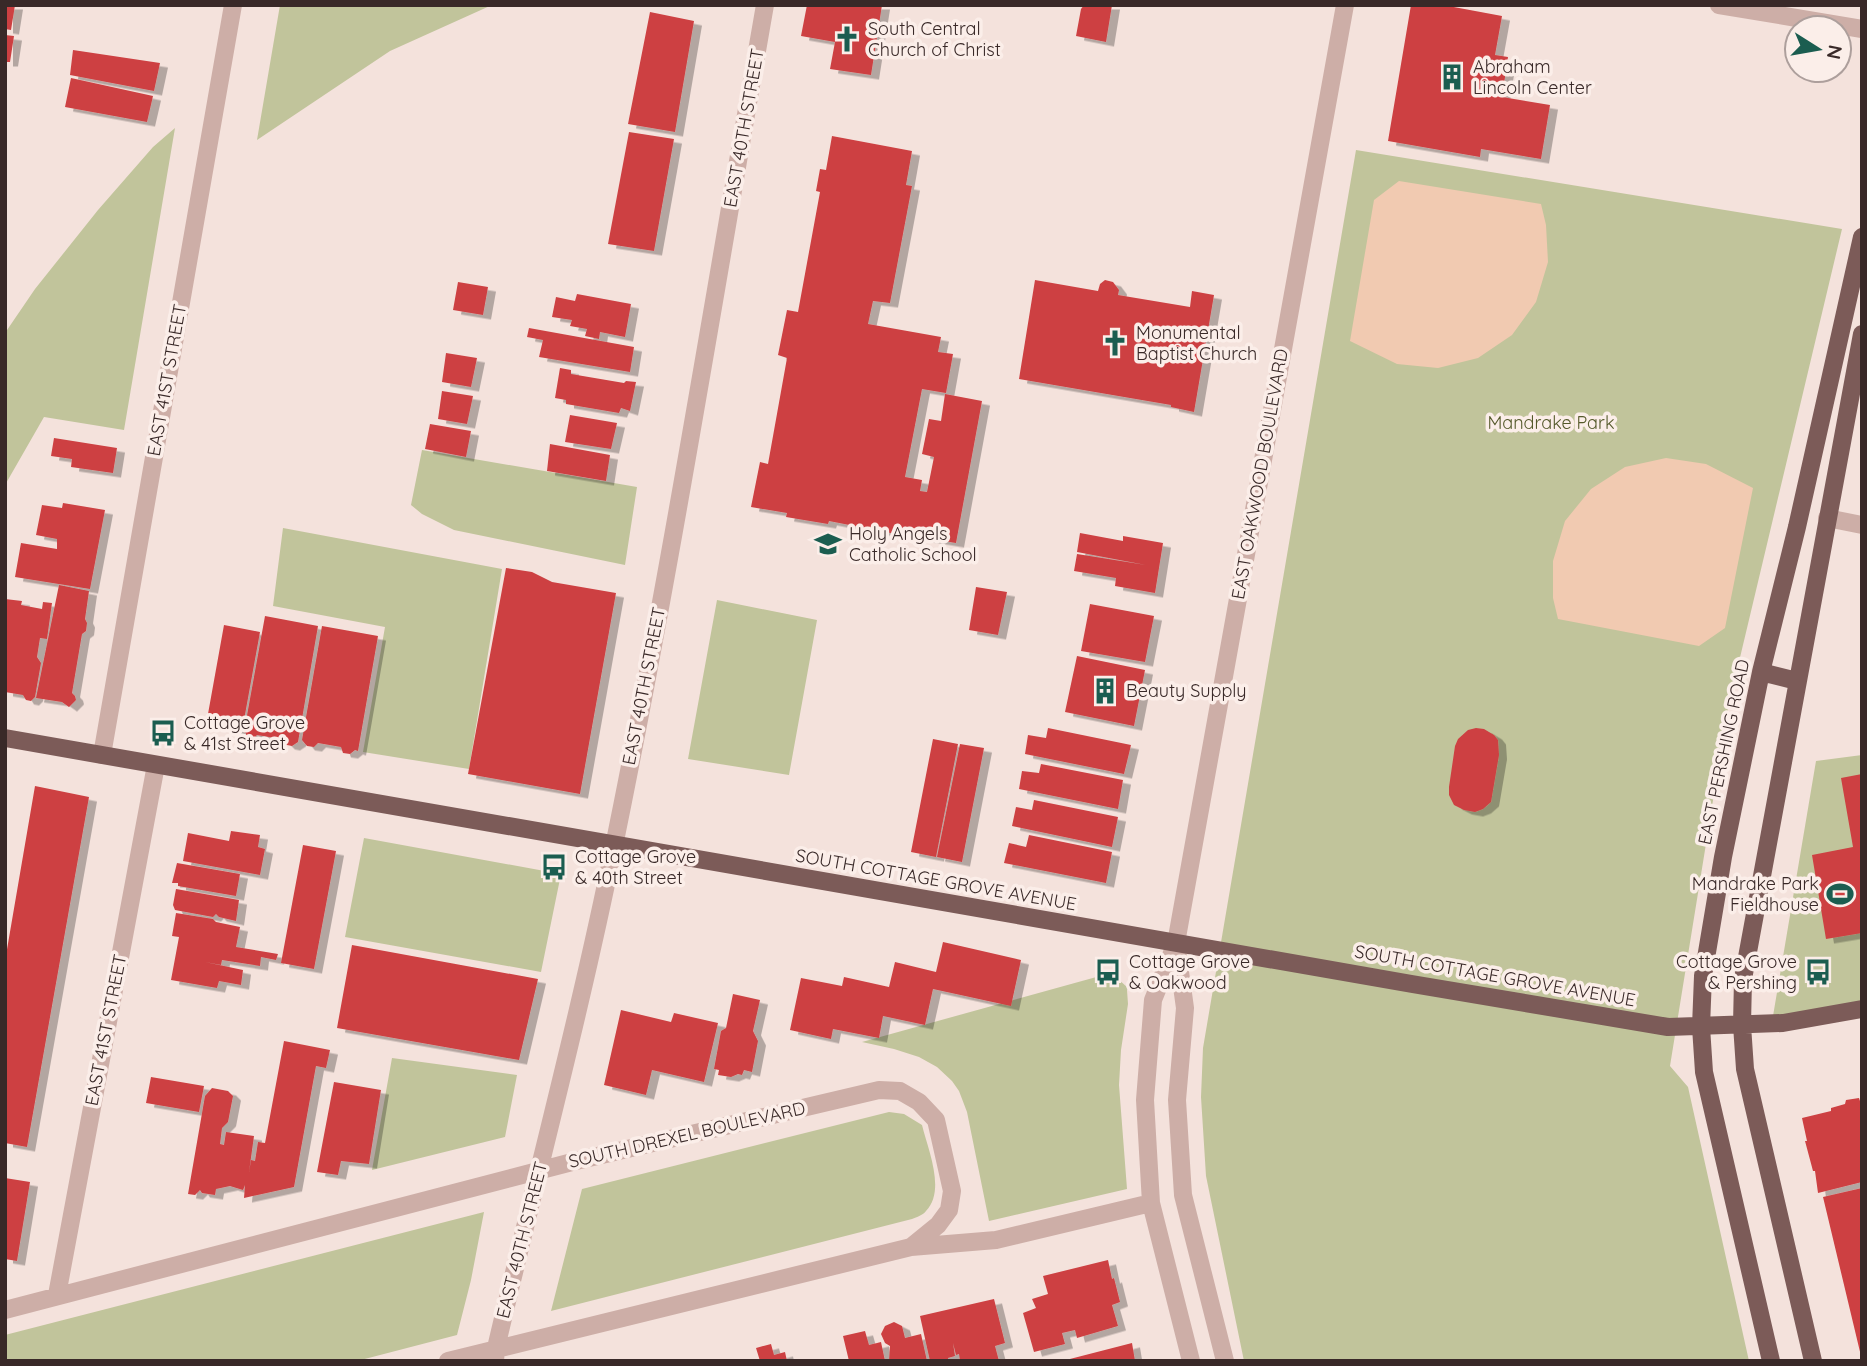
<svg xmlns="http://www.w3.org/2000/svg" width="1867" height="1366" viewBox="0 0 1867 1366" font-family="Quicksand,sans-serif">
<defs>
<filter id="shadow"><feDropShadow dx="8" dy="4.5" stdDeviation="0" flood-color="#0004"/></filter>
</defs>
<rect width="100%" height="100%" fill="#f4e2dc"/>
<!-- green -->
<path fill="#c1c49b" d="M280,5H492L390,51L257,140Z
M175,128L124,430L44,417L5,485V333L35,289L98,210L153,147Z
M1356,150L1842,229L1728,708L1670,1066L1688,1087L1749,1361H1244L1206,1176L1201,1097L1203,1048Z
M422,450L637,487L625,565L454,530L422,514L411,505Z
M283,528L502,569L469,769L363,752L385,627L273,606Z
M717,600L817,620L789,775L688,759Z
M1862,755V1006L1772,1022L1816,761Z
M364,838L561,874L541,972L345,937Z
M1100,976L1117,978L1128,988L1127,990L1128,1004L1121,1050L1119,1085L1127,1189L989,1221L967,1112L959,1091L952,1081L937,1067L919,1057L894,1049L862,1042Z
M392,1058L517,1075L505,1137L372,1170Z
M889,1112L904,1114L922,1125C928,1150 946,1190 926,1211C923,1215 917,1217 912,1219L551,1311L582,1189Z
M484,1212L471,1280L457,1335L357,1361H5V1335Z"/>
<!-- sand -->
<path fill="#f1cab1" d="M1399,181L1541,204L1546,225L1548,262L1536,302L1512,335L1478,358L1438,368L1397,364L1350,341L1374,200Z
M1666,458L1706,464L1753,488L1725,628L1699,646L1558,619L1553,598V561L1565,521L1591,489L1625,467Z"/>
<!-- building -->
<path fill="#cd4042" filter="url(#shadow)" d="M5,5H15L11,30L5,29Z
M807,5H882L871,75L830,69L835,42L801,36Z
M1084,5H1112L1106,42L1076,36L1081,9Z
M1411,5H1443L1502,16L1495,55L1508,57L1502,97L1550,105L1541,159L1481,149L1480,157L1388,141Z
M650,12L694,21L675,132L628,124Z
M5,35L14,36L10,62H5Z
M73,50L160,63L154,91L70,75Z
M71,78L153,96L147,122L65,107Z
M629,132L674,139L654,251L608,244Z
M832,136L912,151L906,185L912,186L890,303L873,301L868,324L941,337L938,352L953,354L946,393L922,389L905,477L922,480L920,491L927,492L934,457L922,454L929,419L941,421L945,394L982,401L956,543L920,537L921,531L907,529L906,536L829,521L828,524L786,517L787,513L751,507L760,462L768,464L787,358L778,355L787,310L798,312L820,192L816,191L820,169L826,170Z
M1035,280L1098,291L1100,284L1105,280L1113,282L1119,290L1118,295L1190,307L1192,291L1214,295L1194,412L1171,407V405L1019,379Z
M458,282L488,287L483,315L453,310Z
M577,294L631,304L625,337L600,332L599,339L585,336L587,329L570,326L572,320L552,317L556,297L575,301Z
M529,328L634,347L630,372L539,357L543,340L527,337Z
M446,353L477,358L471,387L442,382Z
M560,368L571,370V374L624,383L626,381L636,382L630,411L621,408L619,413L566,404V400L555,398Z
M442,391L473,396L467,424L438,419Z
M570,415L617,423L611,449L565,442Z
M430,424L471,431L466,457L425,449Z
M54,438L117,448L113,473L71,467L72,459L51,456Z
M550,444L610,455L606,481L547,471Z
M63,503L105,510L90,589L15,577L21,543L57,549V539L36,535L42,505L62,508Z
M1080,533L1123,541V536L1163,543L1155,593L1115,586L1116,578L1074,571L1077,554L1146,565L1077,552Z
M506,568L532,572L552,582L616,593L580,794L468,774Z
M59,585L89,591L85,619L87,623L86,631L82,634L72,693L75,696L76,700L69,707L62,702L36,698Z
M976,587L1007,592L998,635L969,630Z
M5,599L22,601L21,605L42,609L43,602L52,603L47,639L40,638L37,657L41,663L35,697L31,701L26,700L23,695L5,692L7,617L5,616Z
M1090,604L1154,616L1145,662L1081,651Z
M265,616L318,626L298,742L292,746L287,745L281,739L257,735L254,738L246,736V733L244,732Z
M224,625L260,632L242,731L206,725Z
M322,626L378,636L358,751L355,750L350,754L343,753L341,747L318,743L314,747L307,746L302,740Z
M1077,656L1145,670L1134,726L1065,712Z
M1048,728L1131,745L1124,774L1025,754L1028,735L1046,738Z
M1476,728L1484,729L1494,735L1498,740L1499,755L1491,802L1483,809L1475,812L1464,810L1454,805L1449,795V787L1455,746L1458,739L1468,730Z
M933,739L958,744L936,857L911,852Z
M960,744L984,748L962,862L937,857Z
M1041,764L1123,780L1118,809L1019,789L1022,771L1039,773Z
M1862,774V933L1826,939L1812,855L1853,847L1841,778Z
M35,786L89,797L27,1147L5,1143V961Z
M1034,800L1118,817L1112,847L1012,826L1016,807L1032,810Z
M231,831L260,835L258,847L265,849L260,875L183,861L188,833L229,841Z
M1029,835L1112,852L1106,883L1004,863L1009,843L1026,847Z
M303,845L336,851L314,969L281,963Z
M177,863L240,874L236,896L178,886V883H172Z
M176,889L239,900L236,921L219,917L216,914L213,917L175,910L173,905Z
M176,913L213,919L216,922L240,927L236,947L278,954L276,960L261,957L260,966L222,960L221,965L205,962L243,970L241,985L219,981L217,988L171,980L179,937L172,936Z
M943,942L1021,960L1011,1006L933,989L925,1025L883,1016L879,1038L833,1029L831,1039L790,1030L801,978L842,986L844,977L889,987L895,962L936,972Z
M352,945L538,979L519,1060L337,1028Z
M733,994L760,1000L753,1031L758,1041L752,1072L744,1070L742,1075L738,1074L731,1077L718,1075L719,1070L714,1069L721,1031L726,1028Z
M621,1010L671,1022L674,1013L718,1023L704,1082L652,1070L646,1095L604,1085Z
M284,1041L330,1050L326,1068L316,1066L294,1187L244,1198L245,1185L243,1190L230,1186L216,1189L215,1195L202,1193L200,1190L195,1195L188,1194L205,1096L212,1088L228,1091L233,1096L228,1122L222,1128L220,1144L224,1145L226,1132L254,1136L249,1172L251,1160L255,1161L258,1142L265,1143Z
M151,1077L204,1086L199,1112L146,1103Z
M334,1082L381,1090L369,1164L341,1161L338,1175L317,1172Z
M1859,1098L1860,1101L1862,1100V1182L1818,1193L1815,1171H1813L1805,1141H1807L1802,1118L1831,1111V1108L1845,1104L1846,1100Z
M5,1178L30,1182L17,1261L5,1259Z
M1862,1188V1356H1861L1823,1197Z
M1108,1260L1112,1279L1114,1278L1120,1302L1112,1305L1118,1326L1077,1338L1075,1330L1062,1333L1065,1344L1034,1352L1023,1313L1036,1308L1032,1299L1048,1294L1043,1276Z
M994,1299L1005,1343L995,1346L999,1361H960L959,1354L956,1355L953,1343L955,1356L948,1358V1361H930L920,1316Z
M894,1322L902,1326L905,1338L921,1334L927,1361H889L890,1346L885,1343L881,1334L885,1326Z
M865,1331L869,1345L881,1342L885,1361H849L843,1336Z
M1132,1343L1135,1361H1066V1360Z
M771,1344L774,1355L785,1352L787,1361H760L756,1348Z"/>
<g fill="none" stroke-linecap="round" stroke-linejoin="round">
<!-- minor -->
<path stroke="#cdaea7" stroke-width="18" d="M1719,5L1862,29
M1827,518L1862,525
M102,755L233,5
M1176,943L1185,1008L1177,1100L1183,1195L1225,1361
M57,1295L156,765
M5,1310L576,1161L879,1090L900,1091L919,1102L936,1120L952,1191L949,1210L938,1225L911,1247
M448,1361L911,1247L996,1240L1151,1203
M495,1361L496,1348C535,1181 580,1014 614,846C671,567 716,285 765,5
M1191,1361L1151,1203L1145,1100L1153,1000L1176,943L1345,5"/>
<!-- major -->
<path stroke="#7c5b58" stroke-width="18" d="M1761,672L1797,681
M5,738L1412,984L1668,1027L1783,1023L1862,1009
M1771,1361L1704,1072L1701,1027L1703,976L1723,857L1761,672L1797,527L1862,237
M1813,1361L1745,1069L1742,1025L1743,979L1862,334"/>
</g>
<!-- icons -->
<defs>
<g id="church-bare" transform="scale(2.1)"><path d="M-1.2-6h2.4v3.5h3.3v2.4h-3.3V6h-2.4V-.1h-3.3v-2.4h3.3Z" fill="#1b5d50" stroke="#fbeee9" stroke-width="2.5" paint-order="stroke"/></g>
<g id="building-bare" transform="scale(2.1)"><path d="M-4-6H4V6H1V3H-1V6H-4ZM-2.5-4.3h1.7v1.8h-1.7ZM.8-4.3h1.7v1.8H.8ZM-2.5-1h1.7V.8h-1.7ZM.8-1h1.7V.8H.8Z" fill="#1b5d50" stroke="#fbeee9" stroke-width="2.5" paint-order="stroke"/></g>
<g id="school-bare" transform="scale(2.1)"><path d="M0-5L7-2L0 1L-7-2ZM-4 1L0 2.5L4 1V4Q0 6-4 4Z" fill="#1b5d50" stroke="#fbeee9" stroke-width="2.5" paint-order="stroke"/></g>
<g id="bus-bare" transform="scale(2.1)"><path d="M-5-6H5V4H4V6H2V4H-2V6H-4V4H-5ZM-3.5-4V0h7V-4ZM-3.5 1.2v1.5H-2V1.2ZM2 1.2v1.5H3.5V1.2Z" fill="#1b5d50" stroke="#fbeee9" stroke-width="2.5" paint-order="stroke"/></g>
<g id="stadium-bare" transform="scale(2.1)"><path d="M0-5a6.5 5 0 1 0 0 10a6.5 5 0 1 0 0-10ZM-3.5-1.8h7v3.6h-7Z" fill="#1b5d50" stroke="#fbeee9" stroke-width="2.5" paint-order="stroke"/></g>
</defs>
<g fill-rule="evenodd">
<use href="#church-bare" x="847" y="39"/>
<use href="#building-bare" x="1452" y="77"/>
<use href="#church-bare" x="1115" y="343"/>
<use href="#school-bare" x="828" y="544"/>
<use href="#building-bare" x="1105" y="691"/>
<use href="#bus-bare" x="163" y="733"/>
<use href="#bus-bare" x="554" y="867"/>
<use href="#stadium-bare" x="1840" y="894"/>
<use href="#bus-bare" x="1108" y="972"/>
<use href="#bus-bare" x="1818" y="972"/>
</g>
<g text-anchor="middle" stroke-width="7" stroke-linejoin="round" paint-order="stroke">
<!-- poi labels -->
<g font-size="18" fill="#392928" stroke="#fbeee9" text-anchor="start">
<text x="868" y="35">South Central<tspan x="868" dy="21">Church of Christ</tspan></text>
<text x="1473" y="73">Abraham<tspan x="1473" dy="21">Lincoln Center</tspan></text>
<text x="1136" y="339">Monumental<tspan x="1136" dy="21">Baptist Church</tspan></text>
<text x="849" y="540">Holy Angels<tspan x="849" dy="21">Catholic School</tspan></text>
<text x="1126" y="697">Beauty Supply</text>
<text x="184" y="729">Cottage Grove<tspan x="184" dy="21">&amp; 41st Street</tspan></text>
<text x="575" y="863">Cottage Grove<tspan x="575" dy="21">&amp; 40th Street</tspan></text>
<text x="1819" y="890" text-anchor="end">Mandrake Park<tspan x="1819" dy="21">Fieldhouse</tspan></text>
<text x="1129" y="968">Cottage Grove<tspan x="1129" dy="21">&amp; Oakwood</tspan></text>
<text x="1797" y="968" text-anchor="end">Cottage Grove<tspan x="1797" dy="21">&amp; Pershing</tspan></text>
</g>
<!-- street labels -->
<g font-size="18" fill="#392928" stroke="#fbeee9">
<text transform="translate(744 128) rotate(-80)" y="6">EAST 40TH STREET</text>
<text transform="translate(167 380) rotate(-80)" y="6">EAST 41ST STREET</text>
<text transform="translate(1260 474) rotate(-80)" y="6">EAST OAKWOOD BOULEVARD</text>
<text transform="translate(644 686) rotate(-79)" y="6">EAST 40TH STREET</text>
<text transform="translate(1724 752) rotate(-78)" y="6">EAST PERSHING ROAD</text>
<text transform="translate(936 880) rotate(10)" y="6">SOUTH COTTAGE GROVE AVENUE</text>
<text transform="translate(1495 976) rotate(10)" y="6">SOUTH COTTAGE GROVE AVENUE</text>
<text transform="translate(106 1030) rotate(-79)" y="6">EAST 41ST STREET</text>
<text transform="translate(687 1135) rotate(-13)" y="6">SOUTH DREXEL BOULEVARD</text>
<text transform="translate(522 1240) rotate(-76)" y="6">EAST 40TH STREET</text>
</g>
<!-- park labels -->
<g font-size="18" fill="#54592a" stroke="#fbeee9">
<text x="1551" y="429">Mandrake Park</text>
</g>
</g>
<!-- border -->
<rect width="1867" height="1366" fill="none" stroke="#392928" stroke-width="14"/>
<!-- north arrow -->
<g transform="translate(1818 49) rotate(101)"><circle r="33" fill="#fbeee9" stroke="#ad9f9c" stroke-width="2"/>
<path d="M0-5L12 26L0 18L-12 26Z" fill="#1b5d50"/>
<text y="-10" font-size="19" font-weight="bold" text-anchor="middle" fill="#392928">N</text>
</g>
</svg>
